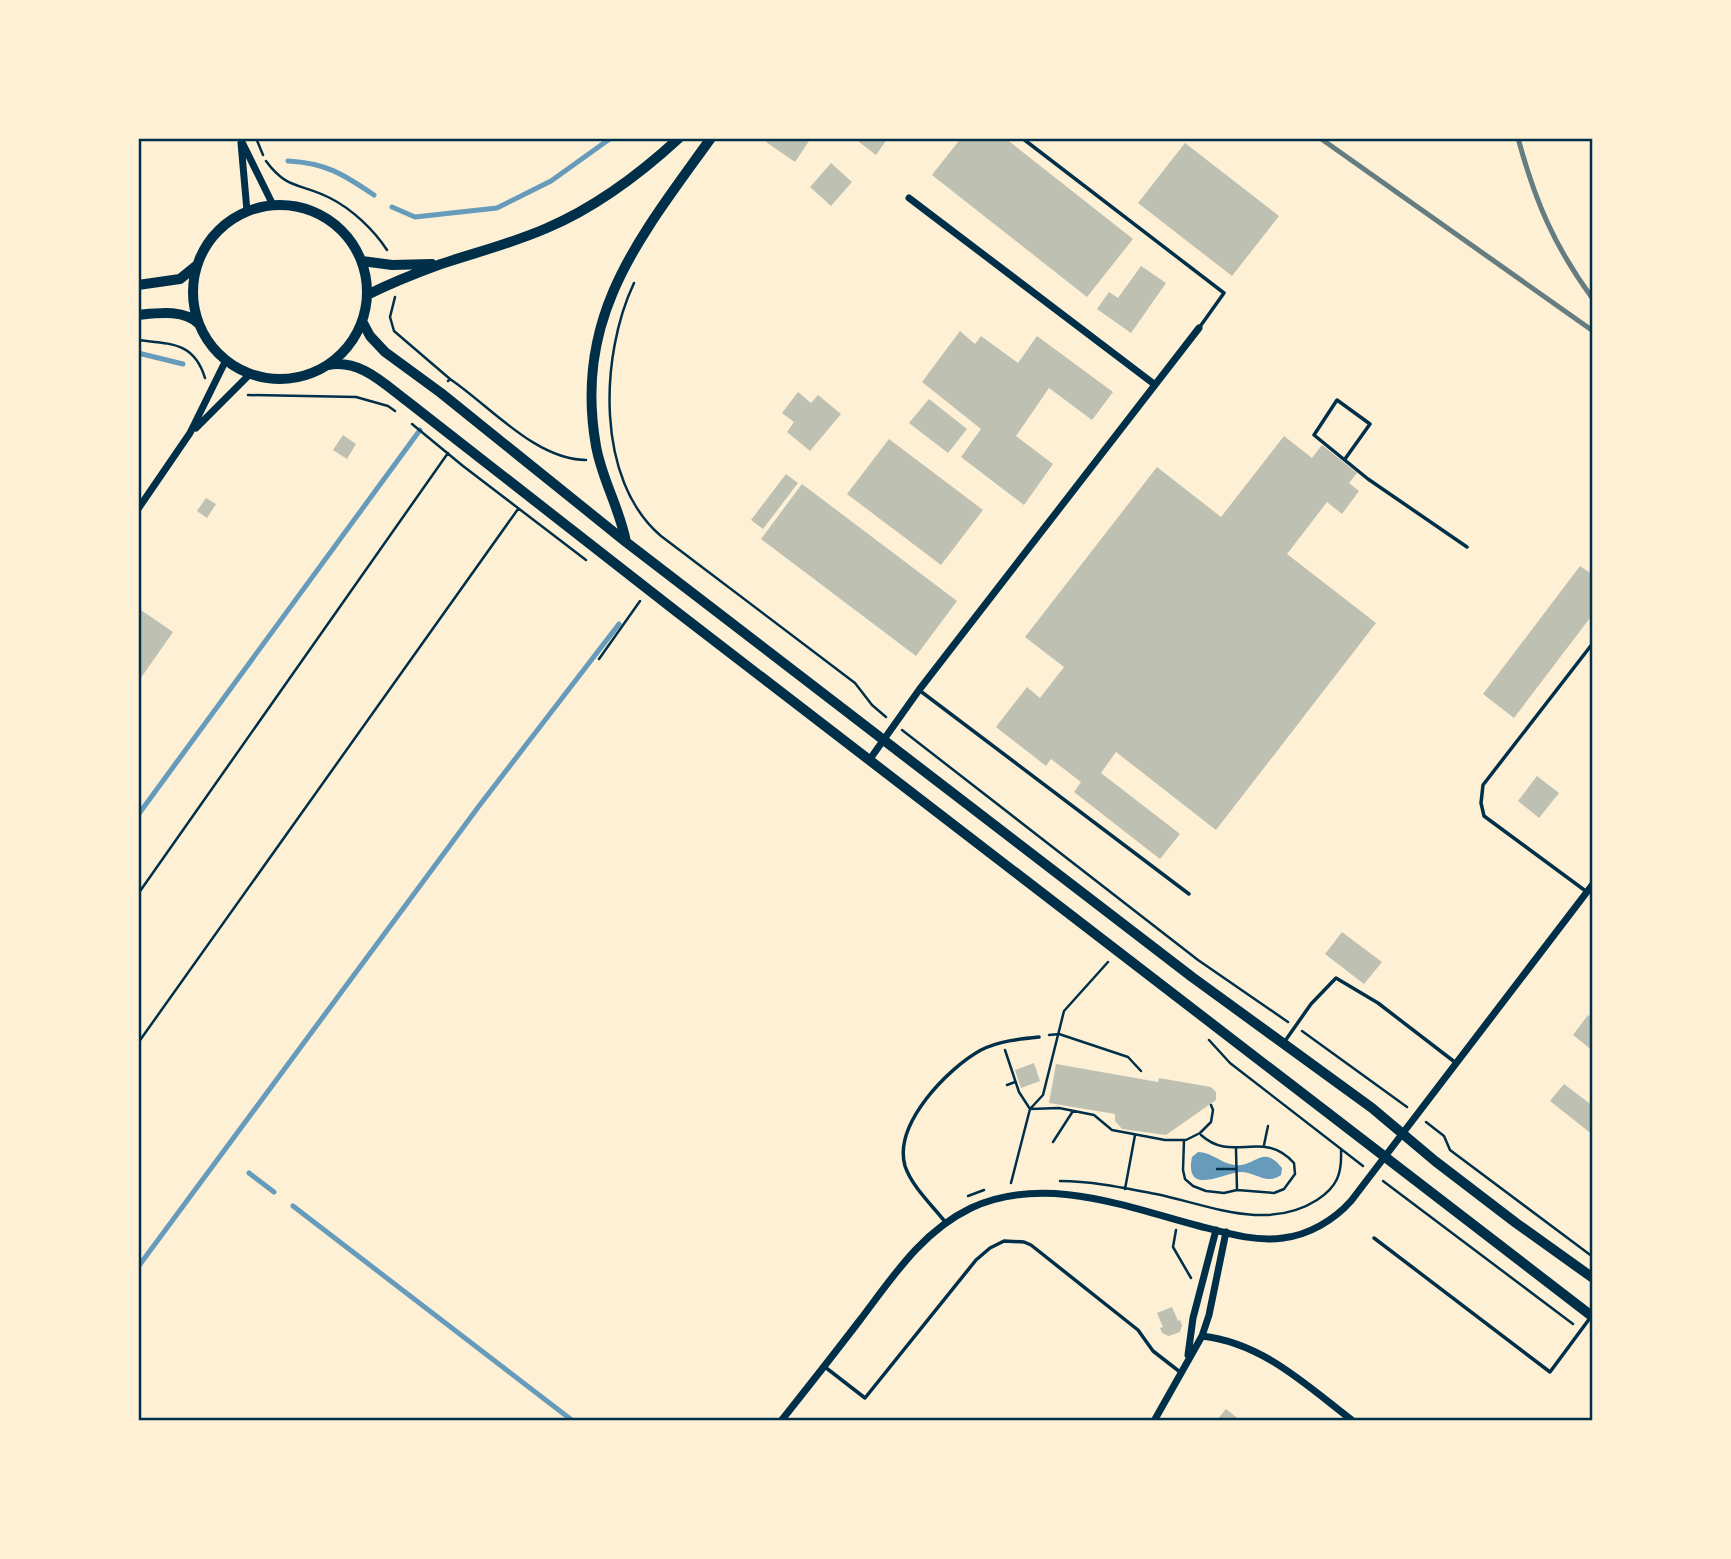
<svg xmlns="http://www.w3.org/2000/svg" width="1731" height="1559" viewBox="0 0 1731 1559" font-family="'Noto Sans',sans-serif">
<rect width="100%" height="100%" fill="#fdf0d5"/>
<!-- water -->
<path fill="#669bbc" d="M1198,1152C1213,1152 1224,1167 1241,1165C1258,1163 1264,1146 1282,1168L1281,1175C1266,1186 1255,1171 1239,1172C1222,1174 1184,1196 1192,1157Z"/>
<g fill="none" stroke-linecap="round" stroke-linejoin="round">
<!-- stream -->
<path stroke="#669bbc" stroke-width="5" d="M288,161C326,163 343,174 374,195
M392,207L415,217L497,208L551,181L611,138
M138,353L183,364
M138,815L420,430
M249,1173L274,1192
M293,1206L573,1421
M138,1267L479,806L619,624"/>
</g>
<!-- building -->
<path fill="#bec0b2" d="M769,138H811L795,162L766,142Z
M854,138H888L876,155Z
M961,138H1005L1133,239L1087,297L932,175Z
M1185,143L1279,216L1232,276L1138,203Z
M831,163L852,182L831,206L810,187Z
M1141,266L1166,283L1131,333L1097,309L1109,292L1118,298Z
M960,331L975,344L981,336L1018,363L1037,336L1113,392L1092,420L1049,388L1016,436L1053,464L1024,505L961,457L981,429L922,382Z
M798,392L811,403L818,395L841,414L810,451L787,432L794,422L782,413Z
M929,399L967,429L948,453L909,423Z
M343,435L356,444L347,459L333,450Z
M1284,436L1312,458L1322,445L1357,473L1349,483L1359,491L1342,514L1327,502L1287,554L1376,623L1216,830L1116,752L1101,773L1180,834L1160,859L1074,792L1081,782L1051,759L1046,766L996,727L1027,687L1040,698L1064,667L1025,637L1157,467L1221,517Z
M889,439L983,510L941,565L847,494Z
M786,474L798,483L763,529L751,520Z
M802,484L957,601L916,656L761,539Z
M206,498L216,504L207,518L197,511Z
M1580,566L1593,575V614L1514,718L1483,694Z
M138,608L173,632L138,682Z
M1537,776L1559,793L1539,818L1518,801Z
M1342,932L1382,962L1364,984L1325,954Z
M1588,1015L1593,1019V1051L1573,1035Z
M1034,1063L1040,1081L1021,1088L1015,1070Z
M1056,1064L1158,1082L1159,1078L1211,1087L1216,1092V1100L1166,1135L1122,1129L1115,1121V1114L1049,1103Z
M1564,1084L1593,1106V1135L1550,1101Z
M1172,1307L1178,1321L1180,1320L1182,1325L1180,1332L1169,1336L1162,1333L1160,1328L1163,1327L1157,1313Z
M1226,1409L1241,1421H1216Z"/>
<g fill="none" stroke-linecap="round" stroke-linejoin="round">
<!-- path -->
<path stroke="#003049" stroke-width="2.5" d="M256,138L263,155
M266,161C287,190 301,183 330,198C352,209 374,230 387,250
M634,283C600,355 595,480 661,536L855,683L872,705L886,717
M395,297L390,317L394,331L450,379L448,381
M138,340C171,344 194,342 205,378
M450,379C490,406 536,460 586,460
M248,395L356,397L388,406L395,411
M412,424L463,466L586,560
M599,659L640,601
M902,730L1198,960L1288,1022
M138,894L448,453
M1302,1031L1407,1107
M1049,1035L1059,1034L1128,1057L1141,1071
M1209,1040L1230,1063L1363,1166
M138,1043L518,509
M1005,1050L1019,1092L1030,1109L1059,1108L1094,1115L1112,1130L1165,1140H1186L1200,1133L1211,1122L1213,1110L1211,1105
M1007,1085L1015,1082
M1426,1122L1444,1136L1450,1150L1593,1257
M1184,1140L1183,1170L1185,1179L1193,1186L1206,1191L1224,1193L1237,1190L1274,1193L1284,1189L1295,1174L1294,1163C1262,1128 1233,1164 1201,1135
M1053,1142L1073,1111
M1264,1145L1268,1126
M1236,1149L1237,1190
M1217,1169H1236
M1060,1181C1092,1181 1125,1188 1156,1194C1209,1205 1267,1232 1317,1200C1337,1187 1342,1174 1341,1151
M1383,1181L1573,1324
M1011,1183L1030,1109L1043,1095L1064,1011L1108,962
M1125,1189L1135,1135
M968,1196L984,1190
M1176,1230L1173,1247L1191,1278"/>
<!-- service -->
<path stroke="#003049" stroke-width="3.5" d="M1022,138L1224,293L1199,328
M1345,459L1370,424L1337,400L1314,435L1368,479L1467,547
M919,690L1189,894
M1587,892L1484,816L1481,803L1483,785L1593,643
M1285,1041L1311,1004L1336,978L1378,1003L1456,1063
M946,1223C933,1206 912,1187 905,1166C893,1124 948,1068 981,1050C999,1041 1019,1039 1039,1037
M1374,1238L1550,1372L1590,1318
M825,1367L865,1398L976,1260L990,1248L1004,1241L1024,1242L1031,1245L1138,1330L1153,1351L1180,1372"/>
<!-- minor -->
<path stroke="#003049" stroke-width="7" d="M240,138L273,205
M241,143L247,211
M909,198L1154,384
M196,428L250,374
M138,509L190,433L226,360
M870,759L919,690L1199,328
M1202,1336C1263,1343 1306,1385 1353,1421
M1188,1355L1193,1318L1216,1230
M781,1421C808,1387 834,1354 860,1320C892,1278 921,1232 971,1208C1044,1174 1127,1207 1199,1226C1226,1233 1255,1242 1283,1238C1309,1235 1334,1220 1351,1201L1593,884
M1154,1421L1202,1336L1209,1315L1226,1232"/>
<!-- secondary -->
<path stroke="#003049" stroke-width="10" d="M193 292a87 87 0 1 1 174 0a87 87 0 1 1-174 0Z
M362,261L392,265L432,264
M138,285L180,279L196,266
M367,295C391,283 416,273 441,264C477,252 513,243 547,228C596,207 640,174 679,138
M138,315C158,313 184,309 199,324
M362,321L370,336L385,352L441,393L626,542L1192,977L1372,1108L1435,1161L1516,1223L1593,1278
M328,365C360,359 383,383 407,401L677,612L1593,1317
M626,542C620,509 602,480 596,446C573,316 640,237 711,138"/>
<!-- rail -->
<path stroke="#657d81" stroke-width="5" d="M1320,138L1593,331
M1518,138C1535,201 1554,246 1593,299"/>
</g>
<!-- border -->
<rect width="1731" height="1559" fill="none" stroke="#fdf0d5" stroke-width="280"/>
<rect x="140" y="140" width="1451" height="1279" fill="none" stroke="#003049" stroke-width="2.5"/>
</svg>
